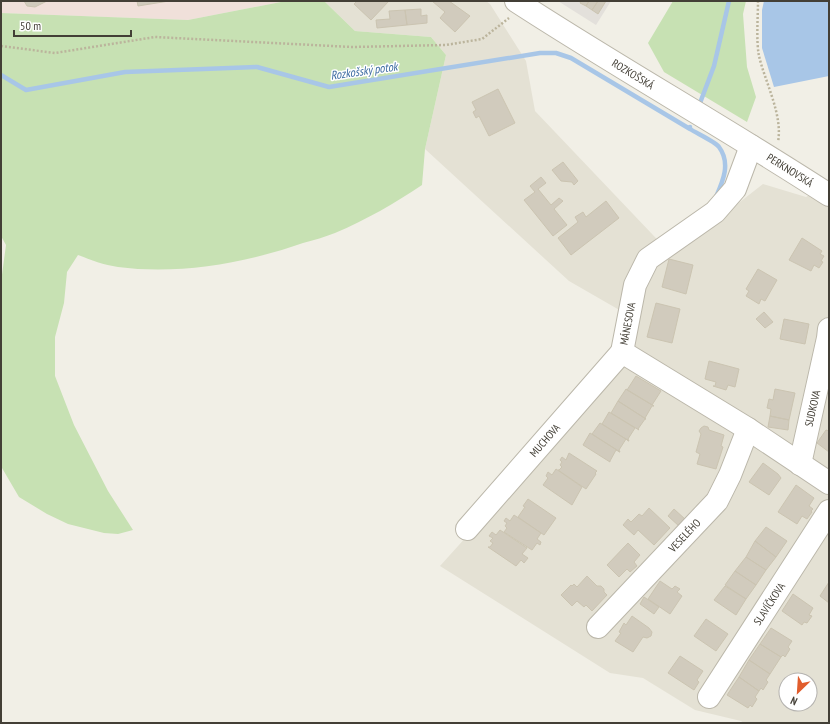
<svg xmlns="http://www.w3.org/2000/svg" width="830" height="724" viewBox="0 0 830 724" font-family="'PT Sans Narrow',sans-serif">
<rect width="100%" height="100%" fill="#f1efe6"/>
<!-- residential -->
<path fill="#e4e1d4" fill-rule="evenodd" d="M324,1H486L490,4L526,61L535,111L672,255L763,184L806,197L829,183V723H744L741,721L695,710L643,678L610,673L440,566L625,361L635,319L569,281L425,149L446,55L431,37L355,31ZM786,680H810V704H786Z"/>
<!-- industrial -->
<path fill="#e3e0db" d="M558,1H611L596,25Z"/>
<!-- medical -->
<path fill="#f0e0da" d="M1,1H286L188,20L1,13Z"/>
<!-- green -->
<path fill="#c7e1b3" d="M286,1H324L355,31L431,37L446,55L425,149L422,185C395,203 366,220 335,233C325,237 314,240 303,243C246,263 179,275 118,267C104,265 91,260 78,255L67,272L64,303L55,337V376L74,425L108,491L133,530L118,534L104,533L68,524L47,514L19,497L2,468L1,282L6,245L1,236V13L188,20Z
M673,1H746L743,14L747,67L756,97L747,122L664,72L648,43Z"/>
<!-- water -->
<path fill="#a8c6e7" d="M764,1H829V76L774,87L762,48V10Z"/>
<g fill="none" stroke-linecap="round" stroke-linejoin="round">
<!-- stream -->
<path stroke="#a8c6e7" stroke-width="4.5" d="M1,75L26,90L125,72L257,67L329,87L540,53H556L571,58L690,129V127
M700,103L714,66L729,1
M690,129C696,133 716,142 719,147C731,163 723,181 716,197"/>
</g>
<!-- building -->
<path fill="#d1cbbd" stroke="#cbc4b1" d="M24,1H47L35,7L27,6Z
M137,1H169L138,6Z
M357,1H389L371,20L354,4Z
M432,1H449L470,16L455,32L440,18L445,12Z
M581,1H589L586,6L580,3Z
M589,1H598L592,10L586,6Z
M598,1H606L598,14L592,10Z
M421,9V16L427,15V23L407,25L405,10Z
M405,10L407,25L377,28L376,20L390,19L389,11Z
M498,89L515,123L489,136L479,116L476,118L473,112L476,110L472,102Z
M563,162L578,181L574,185L572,182L561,181L552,170Z
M541,177L546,183L538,189L551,205L559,198L563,201L554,209L567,225L553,236L524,200L535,192L530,186Z
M606,201L619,218L571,255L558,238L578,222L575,217L583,212L586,217Z
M802,238L822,251L820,254L824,256L821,261L823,262L819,268L814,265L811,271L789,260Z
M669,259L693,265L686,294L662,287Z
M758,269L777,280L765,301L761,299L759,304L746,296L749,291L746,289Z
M656,303L680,309L672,343L647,337Z
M764,312L773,322L765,328L756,319Z
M784,319L809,324L805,344L780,339Z
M709,361L739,369L735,387L728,385L726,390L713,386H715L716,382L705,379Z
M636,376L661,391L652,405L627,390Z
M626,389L654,406H652L645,418L646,419L618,401Z
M775,389L795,393L789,420L770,416L771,409L767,408L769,399L773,400Z
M618,401L646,419H645L638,429L639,430L611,413Z
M609,412L635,428L628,439L629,441L602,424Z
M770,416L789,420L788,430L768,427Z
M600,423L629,441L626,439L619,450L620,452L592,434Z
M704,426L708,427L709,430L724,435L721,446L723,447L716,469L697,464L700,454L696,452L701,434L699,431L701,428Z
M826,430L829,431V452L817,443Z
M590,433L620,452L616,450L610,461V462L583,445Z
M569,453L597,471L595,473L596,474L586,489L558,470H559L562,467L560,465L562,462L560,460L562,457L566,460Z
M763,463L778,474L781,478L769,495L749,482Z
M556,469L582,487L572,505L543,485L548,478L546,476L548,472L552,475Z
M796,485L814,498L809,506L813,509L811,511L812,512L807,519L802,516L797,524L778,512Z
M528,499L556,518L544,535L518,517L525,507L523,506Z
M649,508L670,528L654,545L638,530L634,535L623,525L628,519L631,522L639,514L642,516Z
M674,509L686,520L680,527L668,516Z
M514,515L541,533L537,539L541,542L540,545L537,543L532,550L504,532L507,528L505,526L507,523L504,521L506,518L510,521Z
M766,527L787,541L776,557L755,541Z
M500,530L527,548L522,554L528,558L524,563L521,560L516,566L488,547H490L493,543L490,541L493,538L489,536L492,532L496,535Z
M755,541L776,557L766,570L746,557Z
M628,543L640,555L634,562L637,566L630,572L627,569L619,577L607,565Z
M746,557L766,570L756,585L735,571Z
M735,571L756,585L746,599L725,585Z
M587,576L597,586H601L604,589V592L607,595L592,611L586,605L584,607L577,601L572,606L561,595L571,585L572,586L574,584L577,587Z
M660,581L672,589L675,586L680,589L677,592L682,596L670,614L648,599Z
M829,582V603L820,596Z
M725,586L746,599L736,615L714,600Z
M793,594L813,608L809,615L812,616L807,623L804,622L802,625L782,611Z
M644,597L659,607L654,614L640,604Z
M632,616L649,628L652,632L651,636L647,638L643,637L633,652L615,641L621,633L619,632L624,623L626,625Z
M706,619L728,634L716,651L694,636Z
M771,628L792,641L788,647L790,649L785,657L783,655L781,657L760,644Z
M760,644L781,657L770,674L749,660Z
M680,656L703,671L697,680L699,682L694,690L668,673Z
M749,660L770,674L766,680L768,682L763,690L761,688L759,691L739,677Z
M739,677L759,691L755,697L757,699L752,707L750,705L748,708L727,695Z"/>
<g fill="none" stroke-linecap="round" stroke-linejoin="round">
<!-- minor casing -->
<g stroke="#bbb7aa" stroke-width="24">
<g id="minor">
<path id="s1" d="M516,1C619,68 726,128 829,195"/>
<path id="s2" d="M622,352L635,285L648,259L715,212L735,189L751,146"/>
<path d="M622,352L748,429L829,483"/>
<path id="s3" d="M800,464L828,338L829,329"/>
<path id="s4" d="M467,529L622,352"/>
<path id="s5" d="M598,627L717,501L730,475L748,429"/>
<path id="s6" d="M709,697L829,511"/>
</g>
</g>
<!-- path -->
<path stroke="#bbb49c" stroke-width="2.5" stroke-dasharray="2 2" stroke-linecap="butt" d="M758,1C758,17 756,41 759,56C765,82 783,115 778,142
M1,46L55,53L155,37L352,47L446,45L482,39L509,18"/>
<!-- minor -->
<use href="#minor" stroke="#fff" stroke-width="22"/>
</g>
<g text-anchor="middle" stroke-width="3" stroke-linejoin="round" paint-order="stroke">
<!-- street labels -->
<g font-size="11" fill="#433f36" stroke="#fff">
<text dy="4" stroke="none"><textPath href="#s1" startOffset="138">ROZKOŠSKÁ</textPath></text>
<text dy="4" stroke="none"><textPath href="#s1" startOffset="322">PERKNOVSKÁ</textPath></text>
<text dy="4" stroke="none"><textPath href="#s2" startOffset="29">MÁNESOVA</textPath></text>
<text dy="4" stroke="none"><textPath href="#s3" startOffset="57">SUDKOVA</textPath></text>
<text dy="4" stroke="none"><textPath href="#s4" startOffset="118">MUCHOVA</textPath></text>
<text dy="4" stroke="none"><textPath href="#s5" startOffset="126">VESELÉHO</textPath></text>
<text dy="4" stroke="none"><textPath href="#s6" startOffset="111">SLAVÍČKOVA</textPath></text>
</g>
<!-- water labels -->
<g font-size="12" font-style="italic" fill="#3c6ba1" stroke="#fff">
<text transform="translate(364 71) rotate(-8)" y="4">Rozkošský potok</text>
</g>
</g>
<!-- border -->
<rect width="830" height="724" fill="none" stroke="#433f36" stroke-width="4"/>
<!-- north arrow -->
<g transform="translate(798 692) rotate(205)"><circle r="19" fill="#ffffff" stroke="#b4b2af"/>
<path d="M0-3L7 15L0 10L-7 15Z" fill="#e15d2d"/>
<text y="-6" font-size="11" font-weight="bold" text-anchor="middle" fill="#433f36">N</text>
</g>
<!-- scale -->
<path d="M14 30v6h117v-6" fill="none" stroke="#433f36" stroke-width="2"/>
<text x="20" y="30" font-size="12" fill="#433f36" stroke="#ffffff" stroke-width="3" paint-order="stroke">50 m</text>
</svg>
